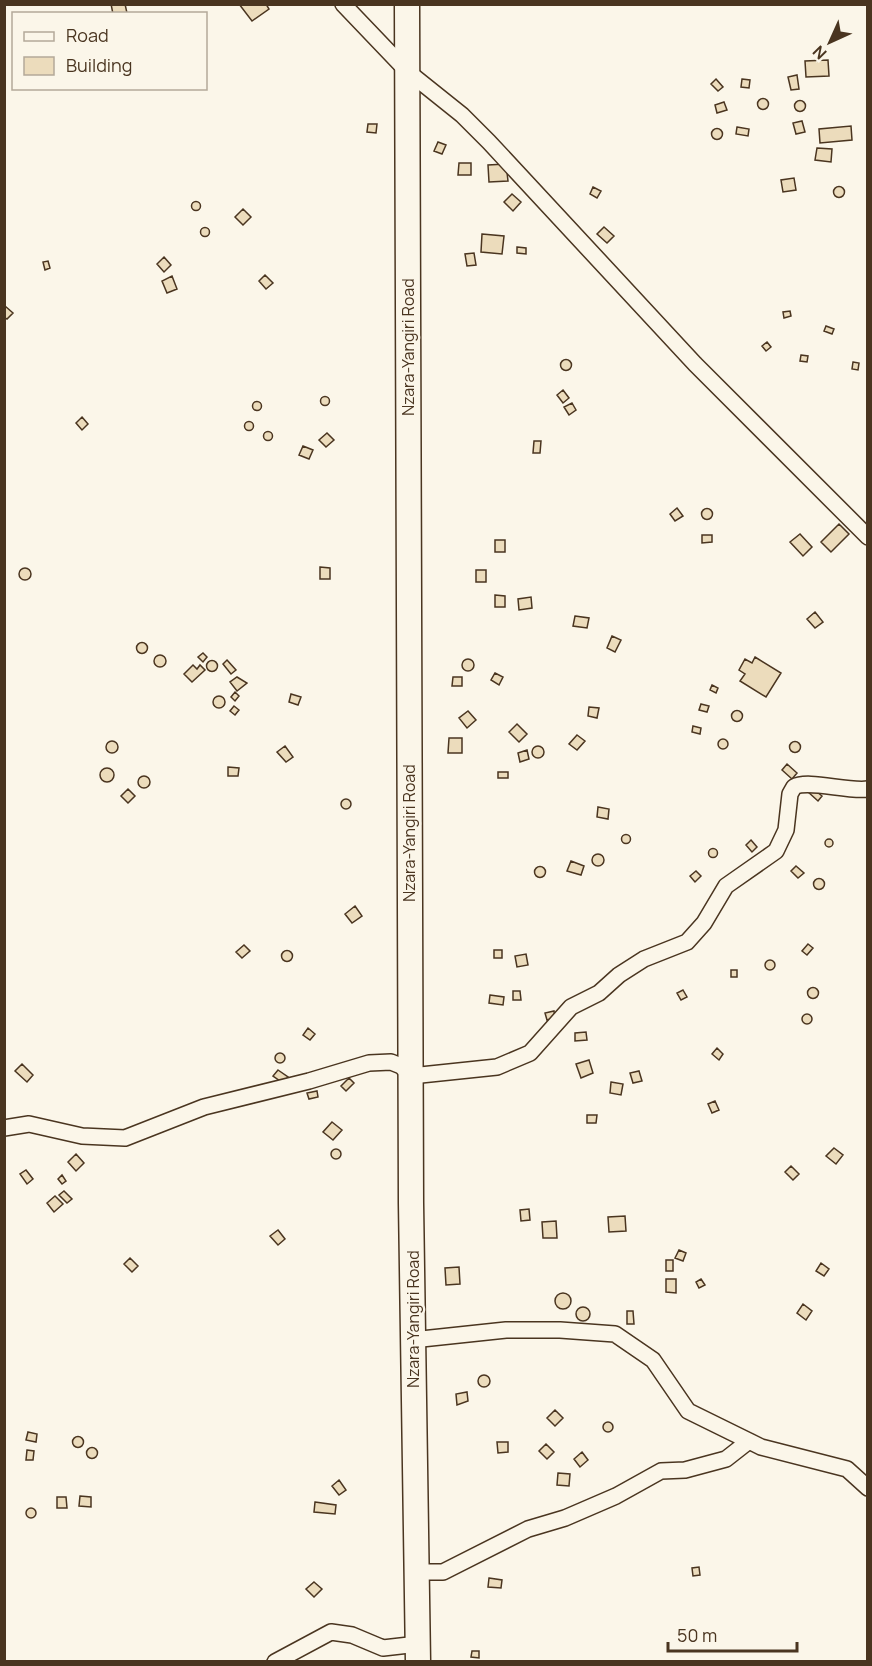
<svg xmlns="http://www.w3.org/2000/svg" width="872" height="1666" viewBox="0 0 872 1666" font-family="Manrope,sans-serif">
<rect width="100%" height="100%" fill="#fbf6e9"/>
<!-- building -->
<path fill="#ecdcbc" stroke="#4a3520" stroke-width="1.5" d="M111,4H125L127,13L113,14Z
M239,4H266L269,9L252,21Z
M828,60L829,76L806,77L805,61Z
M797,75L799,89L791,90L788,77Z
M716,79L723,87L718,91L711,84Z
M742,79L750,80L749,88L741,87Z
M757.5 104a5.5 5.5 0 1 1 11 0a5.5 5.5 0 1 1-11 0Z
M794.5 106a5.5 5.5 0 1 1 11 0a5.5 5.5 0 1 1-11 0Z
M724,102L727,110L717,113L715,105Z
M802,121L805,132L796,134L793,123Z
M368,124H377L376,133L367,132Z
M851,126L852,140L820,143L819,129Z
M737,127L749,129L748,136L736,134Z
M711.5 134a5.5 5.5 0 1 1 11 0a5.5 5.5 0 1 1-11 0Z
M438,142L446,145L442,154L434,151Z
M817,148L832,149L831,162L815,160Z
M459,163H471V175H458Z
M506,164L508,181L489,182L488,165Z
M794,178L796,190L783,192L781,180Z
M833.5 192a5.5 5.5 0 1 1 11 0a5.5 5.5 0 1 1-11 0Z
M593,187L601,191L597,198L590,194Z
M512,194L521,202L513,211L504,202Z
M191.5 206a4.5 4.5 0 1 1 9 0a4.5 4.5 0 1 1-9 0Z
M243,209L251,217L243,225L235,217Z
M604,227L614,236L607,243L597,234Z
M200.5 232a4.5 4.5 0 1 1 9 0a4.5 4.5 0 1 1-9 0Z
M482,234L504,236L502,254L481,252Z
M517,247L526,248V254L517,253Z
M474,253L476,265L467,266L465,254Z
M164,257L171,265L164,272L157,264Z
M48,261L50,268L45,270L43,262Z
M265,275L273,283L266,289L259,281Z
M172,276L177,289L167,293L162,281Z
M5,306L13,313L7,319L4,317Z
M790,311L791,316L784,318L783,312Z
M826,326L834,329L832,334L824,331Z
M767,342L771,347L766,351L762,346Z
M801,355L808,356L807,362L800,361Z
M560.5 365a5.5 5.5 0 1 1 11 0a5.5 5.5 0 1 1-11 0Z
M853,362L859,363L858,370L852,369Z
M563,390L569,398L563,403L557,395Z
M320.5 401a4.5 4.5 0 1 1 9 0a4.5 4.5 0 1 1-9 0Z
M252.5 406a4.5 4.5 0 1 1 9 0a4.5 4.5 0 1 1-9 0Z
M572,403L576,410L569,415L564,407Z
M82,417L88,424L82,430L76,423Z
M244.5 426a4.5 4.5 0 1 1 9 0a4.5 4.5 0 1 1-9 0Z
M263.5 436a4.5 4.5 0 1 1 9 0a4.5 4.5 0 1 1-9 0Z
M327,433L334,440L326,447L319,440Z
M534,441H541L540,453H533Z
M303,446L313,450L309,459L299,455Z
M677,508L683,516L675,521L670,514Z
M701.5 514a5.5 5.5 0 1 1 11 0a5.5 5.5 0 1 1-11 0Z
M839,524L849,534L831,552L821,542Z
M800,534L812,547L803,556L790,542Z
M702,535H712V542L702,543Z
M495,540H505V552H495Z
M320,567L330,568V579H320Z
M19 574a6 6 0 1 1 12 0a6 6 0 1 1-12 0Z
M476,570H486V582H476Z
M495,595L505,596V607H495Z
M531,597L532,608L519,610L518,599Z
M815,612L823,622L815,628L807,619Z
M575,616L589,618L587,628L573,626Z
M612,636L621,640L615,652L607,648Z
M136.5 648a5.5 5.5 0 1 1 11 0a5.5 5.5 0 1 1-11 0Z
M203,653L207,657L203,662L198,657Z
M154 661a6 6 0 1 1 12 0a6 6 0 1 1-12 0Z
M755,657L781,673L766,697L740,681L745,674L739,670L745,659L752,663Z
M462 665a6 6 0 1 1 12 0a6 6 0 1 1-12 0Z
M227,660L236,670L231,674L223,664Z
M206.5 666a5.5 5.5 0 1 1 11 0a5.5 5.5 0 1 1-11 0Z
M193,665L197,669L200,665L205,670L192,682L184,674Z
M495,673L503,677L499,685L491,680Z
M237,677L247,683L237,691L230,682Z
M453,677H462V686H452Z
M712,685L718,688L716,693L710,690Z
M235,692L239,696L235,701L231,697Z
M291,694L301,697L298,705L289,702Z
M213 702a6 6 0 1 1 12 0a6 6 0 1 1-12 0Z
M701,704L709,706L707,712L699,710Z
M234,706L239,710L235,715L230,711Z
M589,707L599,708L597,718L588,716Z
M731.5 716a5.5 5.5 0 1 1 11 0a5.5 5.5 0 1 1-11 0Z
M468,711L476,720L467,728L459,718Z
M517,724L527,734L519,742L509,732Z
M693,726L701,728L700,734L692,732Z
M577,735L585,741L577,750L569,744Z
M449,738H462V753H448Z
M718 744a5 5 0 1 1 10 0a5 5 0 1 1-10 0Z
M106 747a6 6 0 1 1 12 0a6 6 0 1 1-12 0Z
M789.5 747a5.5 5.5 0 1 1 11 0a5.5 5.5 0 1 1-11 0Z
M285,746L293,757L286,762L277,752Z
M532 752a6 6 0 1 1 12 0a6 6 0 1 1-12 0Z
M527,750L529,759L520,762L518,753Z
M787,764L797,773L792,779L782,770Z
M228,767L239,768L238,776H228Z
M100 775a7 7 0 1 1 14 0a7 7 0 1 1-14 0Z
M498,772H508V778H498Z
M138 782a6 6 0 1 1 12 0a6 6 0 1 1-12 0Z
M811,787L822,796L818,801L807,791Z
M128,789L135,796L128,803L121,796Z
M341 804a5 5 0 1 1 10 0a5 5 0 1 1-10 0Z
M598,807L609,809L608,819L597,817Z
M621.5 839a4.5 4.5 0 1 1 9 0a4.5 4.5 0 1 1-9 0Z
M825 843a4 4 0 1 1 8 0a4 4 0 1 1-8 0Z
M751,840L757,847L752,852L746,845Z
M708.5 853a4.5 4.5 0 1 1 9 0a4.5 4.5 0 1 1-9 0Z
M592 860a6 6 0 1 1 12 0a6 6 0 1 1-12 0Z
M571,861L584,866L581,875L567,871Z
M796,866L804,873L798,878L791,871Z
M534.5 872a5.5 5.5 0 1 1 11 0a5.5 5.5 0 1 1-11 0Z
M696,871L701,876L695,882L690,876Z
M813.5 884a5.5 5.5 0 1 1 11 0a5.5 5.5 0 1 1-11 0Z
M355,906L362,916L352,923L345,914Z
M808,944L813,948L807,955L802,951Z
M244,945L250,951L242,958L236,952Z
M494,950H502V958H494Z
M281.5 956a5.5 5.5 0 1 1 11 0a5.5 5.5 0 1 1-11 0Z
M526,954L528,965L517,967L515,956Z
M765 965a5 5 0 1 1 10 0a5 5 0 1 1-10 0Z
M731,970H737V977H731Z
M807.5 993a5.5 5.5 0 1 1 11 0a5.5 5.5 0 1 1-11 0Z
M683,990L687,997L681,1000L677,993Z
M513,991H520L521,1000H513Z
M490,995L504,997L503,1005L489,1003Z
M554,1011L555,1018L547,1020L545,1013Z
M802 1019a5 5 0 1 1 10 0a5 5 0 1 1-10 0Z
M308,1028L315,1034L310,1040L303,1035Z
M586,1032L587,1040L575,1041V1033Z
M717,1048L723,1054L719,1060L712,1054Z
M275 1058a5 5 0 1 1 10 0a5 5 0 1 1-10 0Z
M589,1060L593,1073L581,1078L576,1064Z
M22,1064L33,1075L27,1082L15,1071Z
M278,1070L288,1077L283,1083L273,1076Z
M639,1071L642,1081L633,1083L630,1073Z
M349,1078L354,1083L346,1091L341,1086Z
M611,1082L623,1084L621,1095L610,1093Z
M317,1091L318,1097L309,1099L307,1093Z
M715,1101L719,1110L712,1113L708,1104Z
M587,1115H597L596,1123H587Z
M332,1122L342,1130L333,1140L323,1132Z
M834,1148L843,1155L836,1164L826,1156Z
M331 1154a5 5 0 1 1 10 0a5 5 0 1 1-10 0Z
M76,1154L84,1163L76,1171L68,1162Z
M791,1166L799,1174L793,1180L785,1172Z
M26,1170L33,1179L27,1184L20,1174Z
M62,1175L66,1181L62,1184L58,1179Z
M64,1191L72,1199L67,1203L59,1195Z
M55,1196L63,1204L54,1212L47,1203Z
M529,1209L530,1220L521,1221L520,1210Z
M625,1216L626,1231L609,1232L608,1217Z
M556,1221L557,1238H543L542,1222Z
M278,1230L285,1239L278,1245L270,1236Z
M679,1250L686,1253L683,1261L675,1258Z
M130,1258L138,1266L132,1272L124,1264Z
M666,1260H673V1271H666Z
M821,1263L829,1269L824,1276L816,1271Z
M459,1267L460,1284L446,1285L445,1268Z
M666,1279H676V1293L666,1292Z
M701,1279L705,1285L699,1288L696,1282Z
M555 1301a8 8 0 1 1 16 0a8 8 0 1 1-16 0Z
M803,1304L812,1311L806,1320L797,1313Z
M576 1314a7 7 0 1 1 14 0a7 7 0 1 1-14 0Z
M627,1311H633L634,1324H627Z
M478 1381a6 6 0 1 1 12 0a6 6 0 1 1-12 0Z
M467,1392L468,1401L457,1405L456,1394Z
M555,1410L563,1418L555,1426L547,1418Z
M603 1427a5 5 0 1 1 10 0a5 5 0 1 1-10 0Z
M28,1432L37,1434L36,1442L26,1440Z
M72.5 1442a5.5 5.5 0 1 1 11 0a5.5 5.5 0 1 1-11 0Z
M497,1442H508V1452L498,1453Z
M546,1444L554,1452L547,1459L539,1451Z
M86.5 1453a5.5 5.5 0 1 1 11 0a5.5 5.5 0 1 1-11 0Z
M27,1450L34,1451L33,1460H26Z
M582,1452L588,1460L580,1467L574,1459Z
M558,1473L570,1474L569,1486L557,1485Z
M339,1480L346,1490L339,1495L332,1486Z
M80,1496L91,1497V1507L79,1506Z
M57,1497H66L67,1508H57Z
M315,1502L336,1505L335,1514L314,1512Z
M26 1513a5 5 0 1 1 10 0a5 5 0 1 1-10 0Z
M699,1567L700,1575L693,1576L692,1568Z
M489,1578L502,1580L501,1588L488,1587Z
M314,1582L322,1589L314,1597L306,1589Z
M472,1651H479V1658L471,1657Z"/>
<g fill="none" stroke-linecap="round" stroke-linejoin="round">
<!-- minor casing -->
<g stroke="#4a3520" stroke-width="18">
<path id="minor" d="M343,4L407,71L462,115L489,142L695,364L868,537
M4,1128L29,1124L82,1136L125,1138L204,1107L309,1081L369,1063L391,1062L401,1066L411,1076L497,1067L530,1053L571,1007L599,993L619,975L644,959L687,942L704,923L726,886L776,851L786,830L790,794L794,787C808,779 847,792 868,789
M412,1340L506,1330H560L615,1334L653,1360L688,1411L749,1441
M416,1572H443L528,1529L565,1518L616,1496L661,1471L685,1470L726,1459L749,1441L761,1447L847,1469L868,1488
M275,1662L331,1632L352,1635L383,1648L418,1644"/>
</g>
<!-- primary casing -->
<g stroke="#4a3520" stroke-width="27">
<path id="primary" d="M407,4L411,1203L418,1662"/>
</g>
<!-- minor -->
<use href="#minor" stroke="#fbf6e9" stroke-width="15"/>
<!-- primary -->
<use href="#primary" stroke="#fbf6e9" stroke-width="24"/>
</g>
<g text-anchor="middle" stroke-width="4.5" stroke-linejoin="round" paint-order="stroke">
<!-- street labels -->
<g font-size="16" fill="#4a3520" stroke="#fbf6e9">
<text transform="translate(408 347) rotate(-90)" y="6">Nzara-Yangiri Road</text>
<text transform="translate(409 833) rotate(-90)" y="6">Nzara-Yangiri Road</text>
<text transform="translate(413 1319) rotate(-90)" y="6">Nzara-Yangiri Road</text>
</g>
</g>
<!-- border -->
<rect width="872" height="1666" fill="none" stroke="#4a3520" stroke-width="12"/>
<!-- legend -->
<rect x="12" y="12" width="195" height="78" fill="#fbf6e9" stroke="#b4a999" stroke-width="1.5"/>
<rect x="24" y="32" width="30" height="9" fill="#fbf6e9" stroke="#b4a999" stroke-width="1.5"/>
<text x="66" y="42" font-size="18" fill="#4a3520">Road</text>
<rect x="24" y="57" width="30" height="18" fill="#ecdcbc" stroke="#b4a999" stroke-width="1.5"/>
<text x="66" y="72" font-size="18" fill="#4a3520">Building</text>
<!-- north arrow -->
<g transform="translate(830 42) rotate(225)" stroke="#fbf6e9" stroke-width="4.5" paint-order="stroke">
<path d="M0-4.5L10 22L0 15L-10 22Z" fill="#4a3520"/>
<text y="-9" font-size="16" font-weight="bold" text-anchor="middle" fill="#4a3520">N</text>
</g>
<!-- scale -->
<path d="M668 1642v9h129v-9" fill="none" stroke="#4a3520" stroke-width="3"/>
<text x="677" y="1642" font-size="18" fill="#4a3520" stroke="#fbf6e9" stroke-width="4.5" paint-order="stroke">50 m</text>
</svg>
